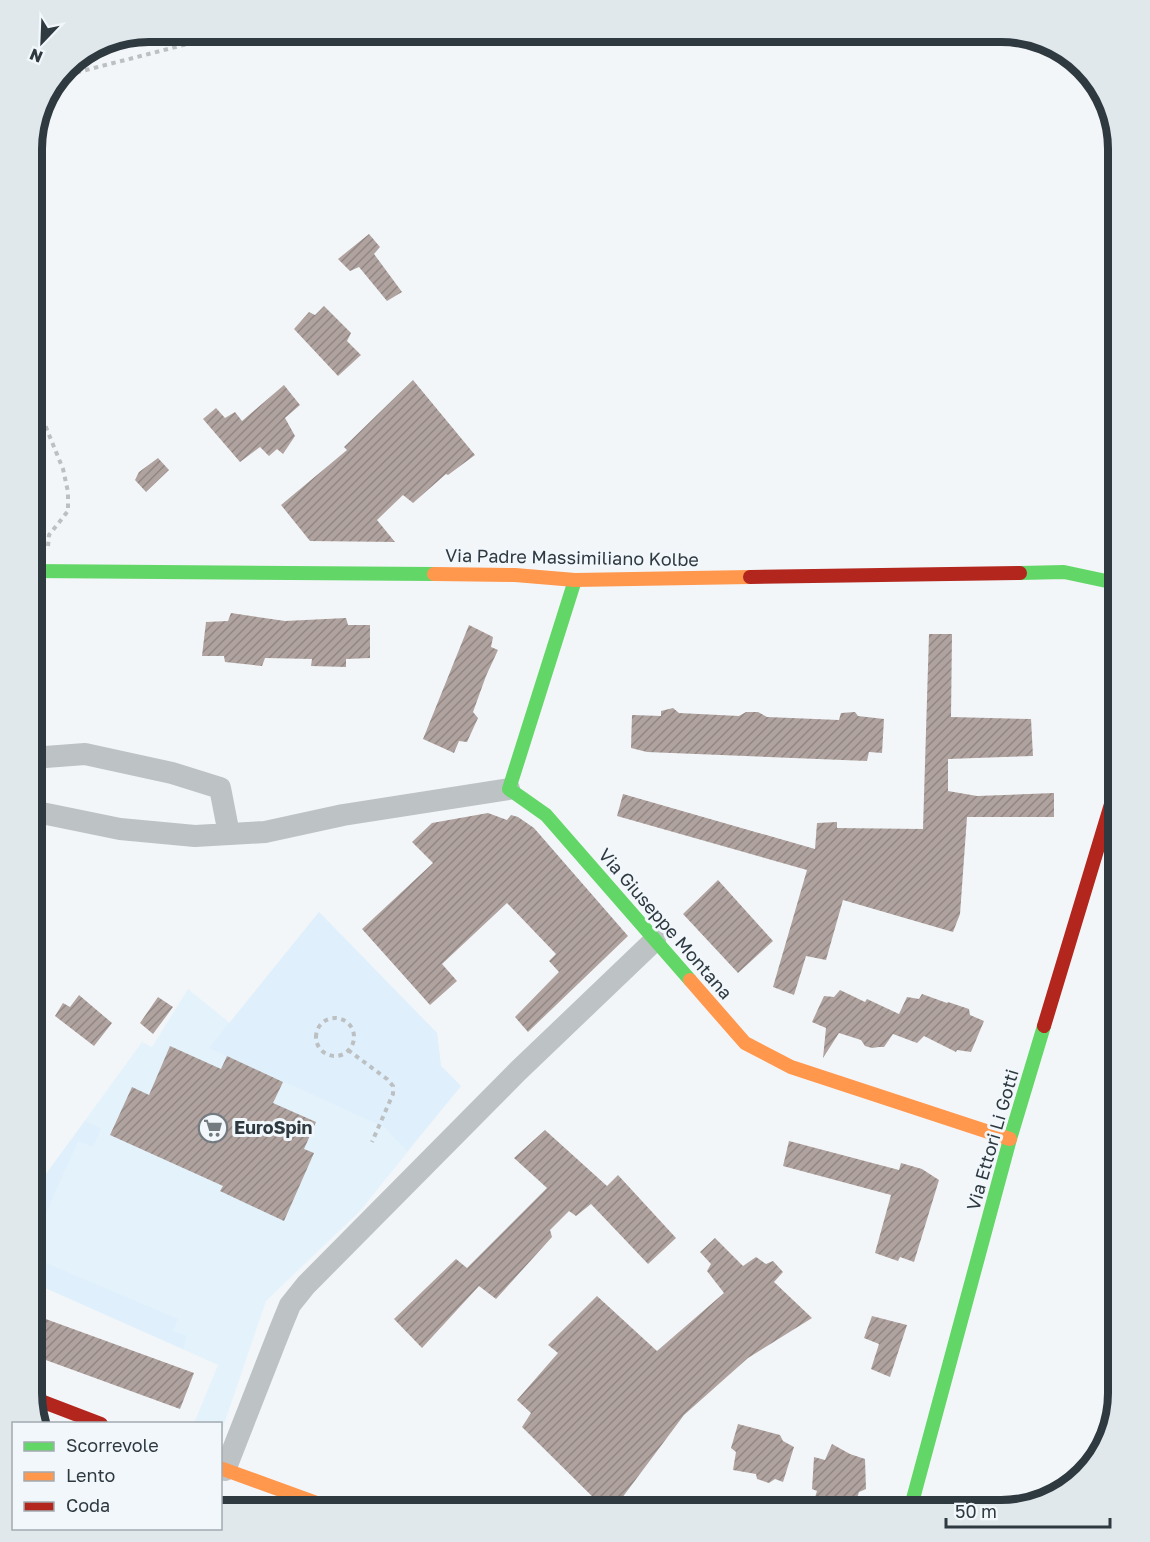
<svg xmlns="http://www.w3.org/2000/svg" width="1150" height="1542" viewBox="0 0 1150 1542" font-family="'Golos Text',sans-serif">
<defs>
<pattern id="building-hatch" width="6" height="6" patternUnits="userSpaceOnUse" patternTransform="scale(1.5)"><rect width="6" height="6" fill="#b0a39f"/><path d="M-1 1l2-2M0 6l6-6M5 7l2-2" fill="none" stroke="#908683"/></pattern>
</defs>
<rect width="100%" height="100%" fill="#f3f6f9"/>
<!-- built -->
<path fill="#e4f2fb" d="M319,912L437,1033L441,1066L461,1086L360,1211L266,1301L221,1433L220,1424L194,1423L218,1365L32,1282V1193L142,1042L152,1047L188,989L230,1023Z"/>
<!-- green -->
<path fill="#dfeffb" d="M319,912L437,1033L441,1066L461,1086L407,1151L384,1127L209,1048Z
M85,1121L101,1129L93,1147L78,1141L32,1245V1193Z
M32,1257L178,1319L173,1331L187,1336L183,1349L32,1282Z"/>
<!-- building -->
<path fill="url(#building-hatch)" d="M369,234L380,247L374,254L402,292L387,301L359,267L350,271L338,259Z
M324,306L351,333L347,341L361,355L338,376L294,329L309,312L315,315Z
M413,380L475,455L448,475L446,474L413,503L403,495L377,520L395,542L310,541L281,505L347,450L344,447Z
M284,385L300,405L285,418L295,436L283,454L277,449L269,456L260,447L240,462L203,419L216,408L225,418L235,412L242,421Z
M158,458L169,470L146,492L135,480L139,472Z
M231,613L285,621L346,618L348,625H370V658L346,659V667L311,666L312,659L265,658L262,666L225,662L224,656H202L206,622L228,621Z
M469,625L493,637L491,647L498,650L486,676L473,712L478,718L467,742L459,741L454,753L423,739Z
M929,634H952L951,717L1031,719L1033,756L948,759V791L977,796L1054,793V817H967L960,914L953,932L843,900L826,960L806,956L794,995L773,987L807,870L617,816L623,794L815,849L817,823L837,822V828L923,829Z
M673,708L679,713L739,716L746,712H758L767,717L839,720L841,713L855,712L858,716L884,719L882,753L869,752L867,761L647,752L631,748L632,715L661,716V711Z
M488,813L507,820L511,815L518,817L534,828L628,936L528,1032L515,1017L559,972L549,961L556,954L507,903L442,964L457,981L430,1005L362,929L433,863L412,842L432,823Z
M718,880L773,941L738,973L683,914Z
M840,990L865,1002L867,999L899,1014L907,997L919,999L922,994L947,1003L948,1002L969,1009L970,1015L984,1021L971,1052L957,1050L956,1052L924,1036L917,1043L893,1034L884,1047H879L872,1048L865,1046L861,1040L839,1033L823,1058L826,1028L812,1022L824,996L834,997Z
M79,995L112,1023L94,1046L55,1016L63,1003L70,1007Z
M158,997L173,1007L153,1034L140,1023Z
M170,1046L221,1069L227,1056L283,1082L273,1103L316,1122L304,1149L314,1153L284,1221L220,1191L223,1186L110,1135L132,1087L149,1095Z
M545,1130L607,1186L618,1175L676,1238L648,1264L591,1204L576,1216L569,1211L550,1230L552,1237L496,1299L479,1286L422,1348L394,1319L456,1259L467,1268L547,1188L514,1158Z
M789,1141L899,1170L901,1163L922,1169L939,1180L914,1262L900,1257L898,1261L875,1253L891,1195L783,1166Z
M715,1238L743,1266L756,1257L766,1264L773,1261L783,1272L774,1282L812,1318L748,1358L684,1415L613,1510H606L522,1427L531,1413L517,1400L558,1353L548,1345L597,1296L657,1351L724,1293L707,1271L711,1264L700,1252Z
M32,1314L194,1373L180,1409L32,1355Z
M872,1316L907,1325L890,1377L871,1369L879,1344L864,1338Z
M738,1424L780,1435L783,1441L794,1447L783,1482L775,1479L769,1483L757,1479L756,1474L733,1470L736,1452L731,1448Z
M832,1444L850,1454L865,1459L866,1489L859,1492L853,1510H811L817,1491L812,1489L814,1457L825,1460Z"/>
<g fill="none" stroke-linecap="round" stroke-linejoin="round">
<!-- path -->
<path stroke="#bcc0c2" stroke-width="4" stroke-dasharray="4.5 4.5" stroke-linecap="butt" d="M59,77L234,32
M32,393L63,469L68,492V511L49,535L48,546
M316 1037a19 19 0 1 1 38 0a19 19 0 1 1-38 0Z
M348,1050L387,1079L393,1086V1094L372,1142"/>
<!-- lane -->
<path stroke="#bdc2c4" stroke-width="12" d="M220,1510H223"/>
<!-- street -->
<path stroke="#bdc2c4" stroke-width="22" d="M32,758L85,754L172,773L220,788L229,834
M32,811L120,829L195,836L265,832L343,815L509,789
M225,1470L281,1327L290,1305L306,1285L518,1071L655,940"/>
<!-- fast -->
<path stroke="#63d668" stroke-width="14" d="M32,571L434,574
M1020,573L1064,572L1111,582L1118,587
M575,580L509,789L546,815L690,980
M910,1510L1010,1139L1044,1026"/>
<!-- slow -->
<path stroke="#ff974d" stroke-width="14" d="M434,574L515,575L575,580L750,577
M690,980L745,1043L791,1067L1010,1139
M220,1468L336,1510"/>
<!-- jam -->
<path stroke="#b3261e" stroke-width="14" d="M750,577L1020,573
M1044,1026L1118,781
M33,1398L101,1424"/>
</g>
<!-- icons -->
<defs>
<g id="supermarket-ring" transform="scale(1.5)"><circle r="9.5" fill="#f1f7fb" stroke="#737b81" stroke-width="1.5"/><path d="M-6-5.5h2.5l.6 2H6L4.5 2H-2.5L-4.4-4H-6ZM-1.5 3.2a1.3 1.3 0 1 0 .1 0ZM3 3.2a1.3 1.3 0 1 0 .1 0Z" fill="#737b81"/></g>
</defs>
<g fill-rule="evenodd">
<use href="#supermarket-ring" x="213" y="1128"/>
</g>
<g text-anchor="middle" stroke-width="6" stroke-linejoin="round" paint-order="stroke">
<!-- street labels -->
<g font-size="18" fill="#2e3940" stroke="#f1f7fb">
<text transform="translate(572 558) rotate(1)" y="6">Via Padre Massimiliano Kolbe</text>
<text transform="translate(665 924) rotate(49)" y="6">Via Giuseppe Montana</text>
<text transform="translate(993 1140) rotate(-74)" y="6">Via Ettori Li Gotti</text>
</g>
<!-- poi labels -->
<g font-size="18" font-weight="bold" fill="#2e3940" stroke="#f1f7fb" text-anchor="start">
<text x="234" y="1134">EuroSpin</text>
</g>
</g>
<!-- crop -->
<path d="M0 0H1150V1542H0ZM149 42H1001A107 107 0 0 1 1108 149V1393A107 107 0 0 1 1001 1500H149A107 107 0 0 1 42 1393V149A107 107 0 0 1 149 42Z" fill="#e1e8ec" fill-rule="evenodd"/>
<path fill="none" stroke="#2e3940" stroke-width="8" d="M149 42H1001A107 107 0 0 1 1108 149V1393A107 107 0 0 1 1001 1500H149A107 107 0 0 1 42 1393V149A107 107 0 0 1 149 42Z"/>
<!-- legend -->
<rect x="12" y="1422" width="210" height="108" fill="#f1f7fb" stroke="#a3abb0" stroke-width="1.5"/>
<rect x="24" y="1442" width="30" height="9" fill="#63d668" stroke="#a3abb0" stroke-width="1.5"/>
<text x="66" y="1452" font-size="18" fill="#2e3940">Scorrevole</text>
<rect x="24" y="1472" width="30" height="9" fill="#ff974d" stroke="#a3abb0" stroke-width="1.5"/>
<text x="66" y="1482" font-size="18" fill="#2e3940">Lento</text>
<rect x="24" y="1502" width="30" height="9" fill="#b3261e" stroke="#a3abb0" stroke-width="1.5"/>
<text x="66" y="1512" font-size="18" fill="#2e3940">Coda</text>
<!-- north arrow -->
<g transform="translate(42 42) rotate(203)" stroke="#f1f7fb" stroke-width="4.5" paint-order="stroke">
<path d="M0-4.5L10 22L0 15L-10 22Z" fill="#2e3940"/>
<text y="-9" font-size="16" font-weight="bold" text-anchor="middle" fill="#2e3940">N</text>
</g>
<!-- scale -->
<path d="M946 1518v9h164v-9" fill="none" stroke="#2e3940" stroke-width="3"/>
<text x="955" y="1518" font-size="18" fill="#2e3940" stroke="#f1f7fb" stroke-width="4.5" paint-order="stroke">50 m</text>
</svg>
